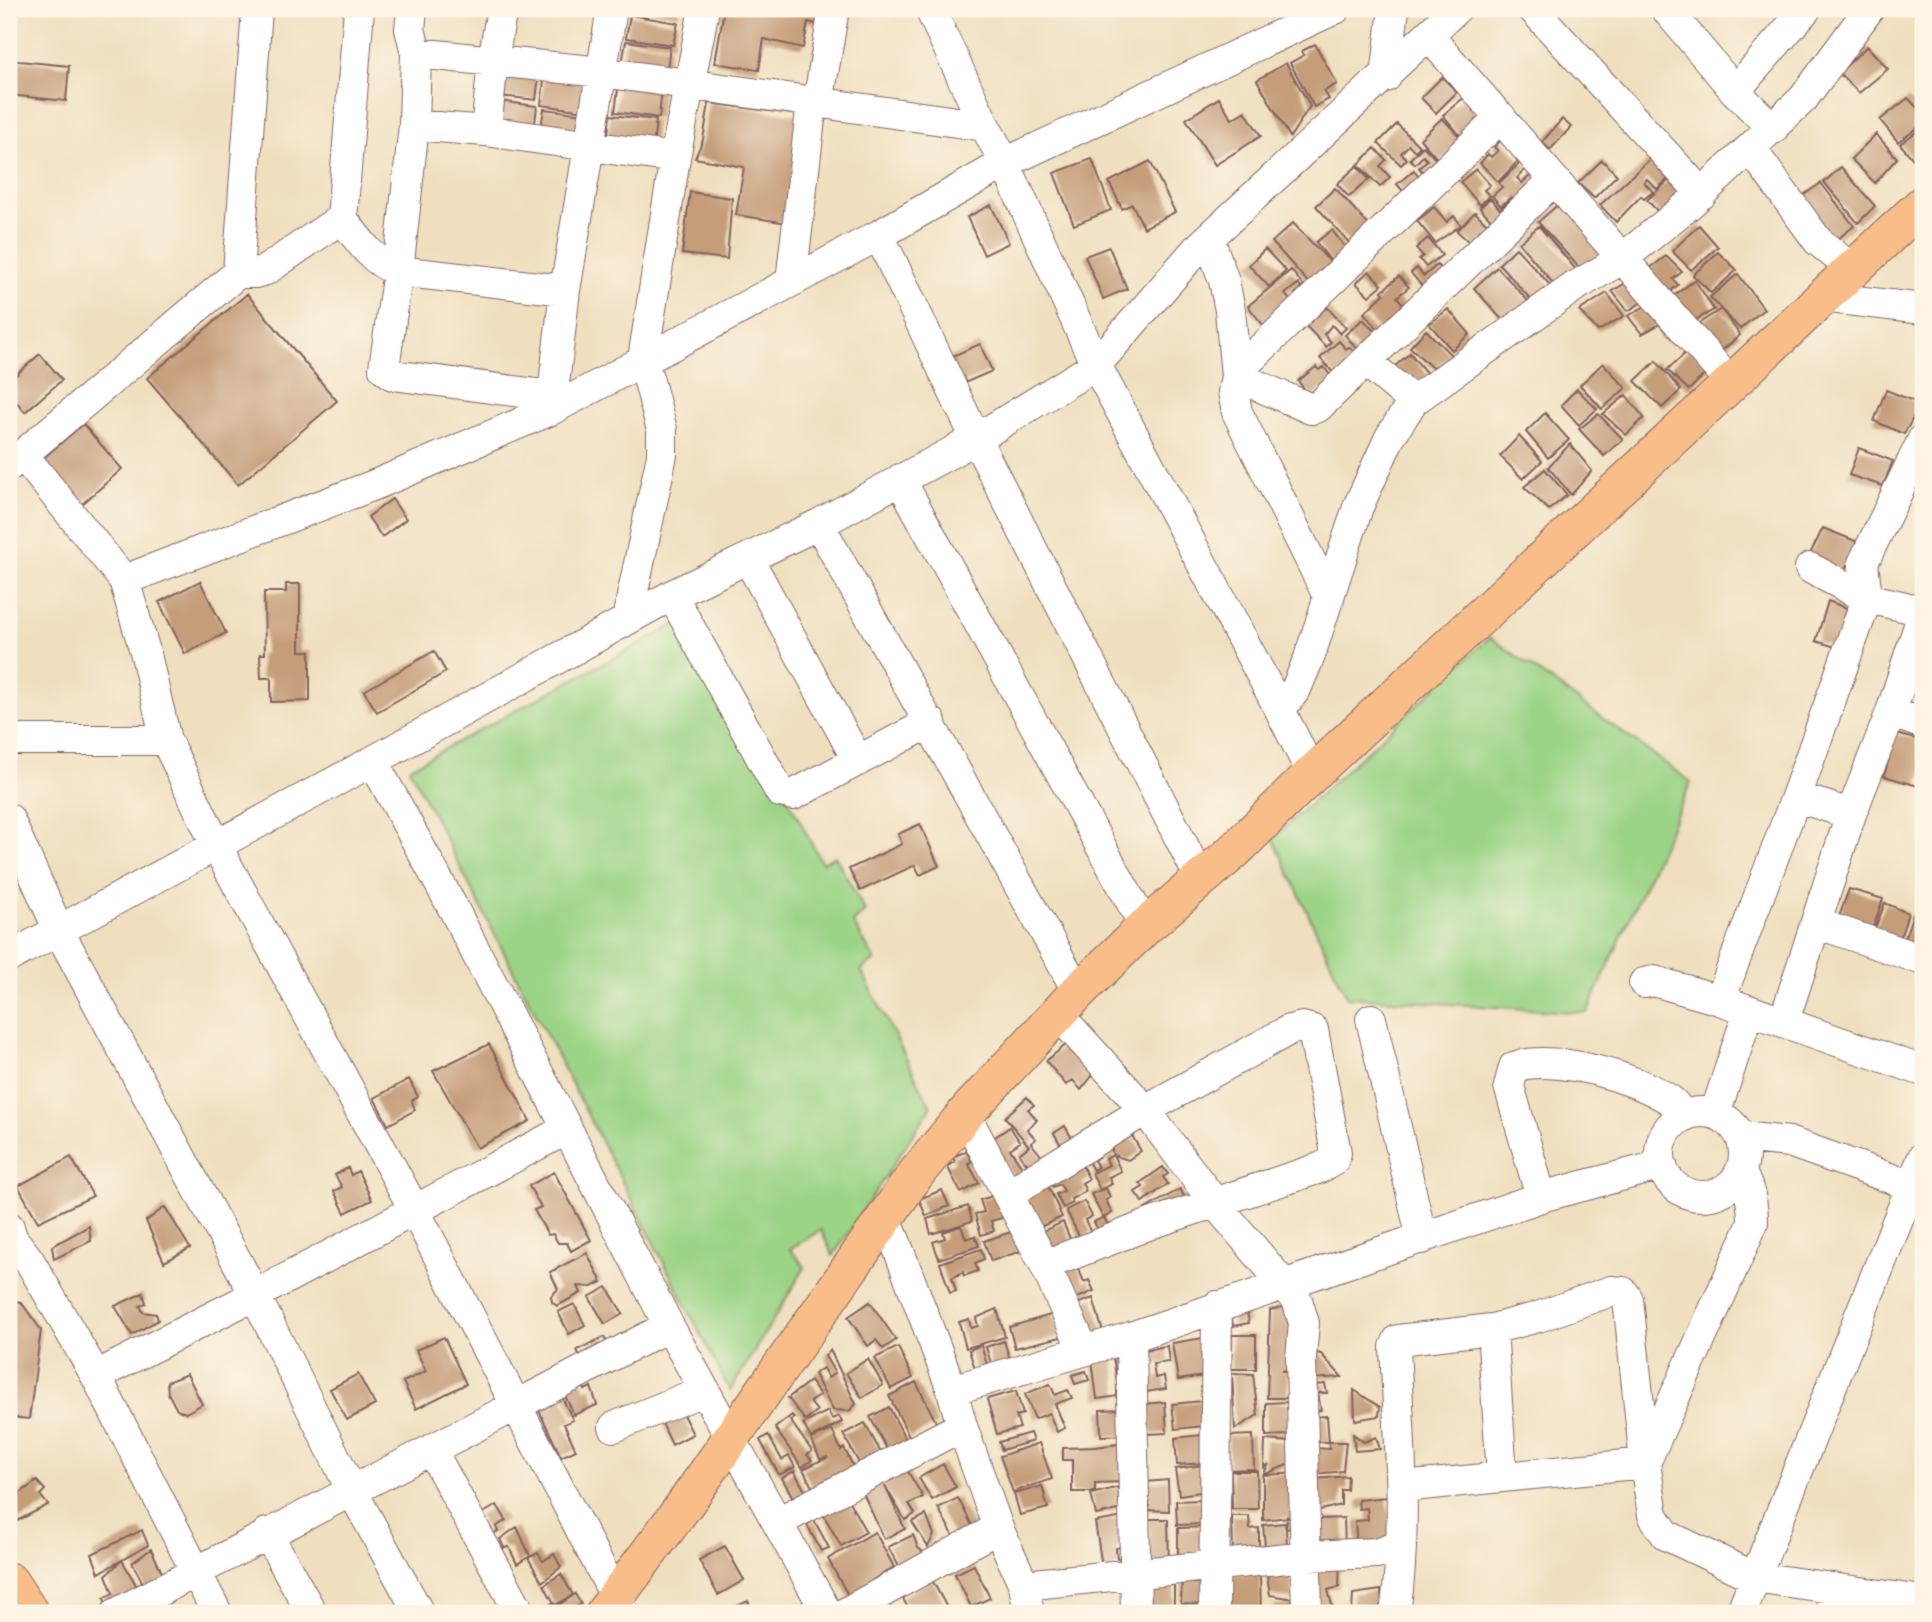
<svg xmlns="http://www.w3.org/2000/svg" width="1932" height="1622" viewBox="0 0 1932 1622" font-family="Kalam,sans-serif">
<rect width="100%" height="100%" fill="#fcf5e5"/>
<filter id="ink" filterUnits="userSpaceOnUse"><feTurbulence type="fractalNoise" baseFrequency=".0143" numOctaves="2"/><feDisplacementMap in="SourceGraphic" scale="14" xChannelSelector="R" yChannelSelector="G"/><feConvolveMatrix kernelMatrix="1 2 1 2 8 2 1 2 1" color-interpolation-filters="sRGB"/></filter>
<filter id="wash" filterUnits="userSpaceOnUse"><feTurbulence type="fractalNoise" baseFrequency=".00686" numOctaves="4" result="noise"/><feDisplacementMap in="SourceGraphic" scale="28" xChannelSelector="R" yChannelSelector="G"/><feGaussianBlur stdDeviation="1.57" result="paint"/><feColorMatrix in="noise" values="0 0 0 0 0 0 0 0 0 0 0 0 0 0 0 0 0 1.4 0 .05"/><feComposite in="paint" operator="in"/></filter>
<g filter="url(#wash)">
<rect width="100%" height="100%" fill="#efdfbf"/>
<!-- green -->
<path fill="#9cd487" stroke="#737a59" stroke-width="2" d="M682,621L786,795L822,863L835,856L865,911L853,923L875,960L861,970L931,1107L833,1256L821,1230L790,1249L805,1267L730,1391L409,768Z
M1490,637L1691,782L1587,1013L1347,997L1273,838Z"/>
<g id="blocks">
<!-- building -->
<path fill="#c59d79" d="M642,9H679V15Z
M724,9H824L819,25L808,22L803,48L764,39L759,70L715,63Z
M630,15L678,23L673,45L626,38Z
M626,41L670,47L666,76L621,70Z
M1315,44L1337,84L1324,91L1329,99L1314,107L1290,63L1304,55L1302,51Z
M1867,46L1888,69L1859,93L1839,73Z
M9,60L69,66L66,101L9,95Z
M1286,63L1310,106L1290,137L1257,80Z
M503,69L539,74L536,100L499,96Z
M545,72L589,77L585,111L541,105Z
M1442,77L1457,92L1436,113L1421,98Z
M619,81L662,88L659,118L615,112Z
M1467,95L1493,122L1467,144L1443,115Z
M1219,98L1232,119L1245,111L1261,136L1215,165L1186,119Z
M1908,98L1923,114V124L1898,142L1880,120Z
M498,101L537,106L534,132L495,127Z
M709,103L800,115L788,223L736,215L744,167L695,158L703,140Z
M544,109L584,114L581,139L540,133Z
M610,115L656,120L653,148L607,143Z
M1442,118L1463,140L1440,162L1420,139Z
M1562,119L1571,127L1550,150L1542,142Z
M1397,124L1420,147L1415,151L1409,145L1401,153L1407,159L1401,165L1378,143Z
M1923,127V164L1920,167L1900,144Z
M1876,134L1897,158L1875,183L1851,159Z
M1501,140L1520,159L1498,182L1480,163L1488,154L1491,157L1498,151L1494,147Z
M1423,146L1445,169L1432,181L1419,168L1427,160L1423,156L1415,164L1410,159Z
M1375,148L1386,160L1380,166L1390,177L1380,187L1358,165Z
M1092,159L1111,210L1074,225L1054,173Z
M1650,159L1668,179L1657,189L1647,179L1644,182L1653,192L1644,199L1641,196L1616,222L1600,205Z
M1602,160L1617,175L1594,198L1578,183Z
M1150,161L1175,212L1144,228L1132,204L1122,209L1109,182Z
M1522,161L1528,167L1517,178L1522,183L1534,172L1541,180L1519,206L1511,197L1501,206L1492,196L1502,187L1499,183Z
M1357,166L1369,179L1349,197L1337,184Z
M1841,167L1875,206L1858,223L1824,182Z
M1476,169L1490,185L1484,190L1490,196L1480,205L1460,182Z
M1414,170L1426,185L1410,199L1397,184Z
M1669,180L1684,196L1662,216L1647,200Z
M1821,183L1854,226L1835,241L1801,197Z
M1335,188L1373,230L1354,248L1316,206Z
M690,192L732,198L727,259L682,254Z
M1490,198L1500,209L1510,200L1518,209L1498,227L1480,208Z
M1561,202L1605,252L1583,272L1538,222Z
M991,205L1009,243L984,255L967,217Z
M1434,207L1447,222L1454,216L1461,225L1435,243L1417,221Z
M1475,212L1496,233L1479,251L1457,231Z
M1293,223L1335,267L1314,289L1272,242Z
M1699,225L1718,247L1691,270L1672,251Z
M1539,226L1578,272L1558,289L1519,243Z
M1332,230L1351,255L1335,267L1316,242Z
M1428,238L1442,255L1426,267L1419,259L1423,256L1416,248Z
M1109,247L1127,289L1103,299L1085,256Z
M1516,248L1551,286L1533,302L1499,264Z
M1265,249L1286,271L1269,287L1249,265Z
M1718,252L1737,270L1711,293L1693,275Z
M1666,256L1682,272L1673,279L1678,285L1669,293L1649,269Z
M1437,265L1449,279L1430,296L1411,273L1417,268L1424,276Z
M1497,267L1528,301L1504,322L1474,288Z
M1291,270L1311,295L1302,302L1295,294L1301,288L1298,284L1285,294L1294,305L1263,325L1248,306Z
M1369,271L1382,285L1369,296L1356,283Z
M1738,274L1764,309L1740,329L1710,297Z
M1399,276L1409,287L1397,297L1412,314L1385,337L1364,313L1384,294L1382,291Z
M1631,280L1647,299L1628,311L1612,291Z
M1695,280L1714,310L1690,323L1672,297Z
M1607,293L1624,316L1598,331L1579,311Z
M247,294L337,401L238,485L147,378Z
M1654,301L1665,321L1642,334L1628,316Z
M1327,307L1346,328L1340,334L1332,325L1324,334L1331,342L1326,347L1306,326Z
M1448,309L1470,334L1452,350L1429,324Z
M1721,309L1740,335L1718,354L1695,326Z
M1363,319L1379,336L1361,353L1345,335Z
M1426,330L1453,357L1432,368L1410,347Z
M1339,341L1346,349L1349,347L1359,357L1338,378L1320,358Z
M980,344L992,371L960,385L948,358Z
M1690,349L1710,369L1689,390L1667,370Z
M1410,353L1428,375L1412,389L1394,367Z
M40,354L62,380L25,412L9,393V381Z
M1656,361L1681,390L1662,408L1635,381Z
M1603,363L1626,388L1602,409L1580,385Z
M1316,367L1319,370L1324,367L1334,380L1311,398L1298,381Z
M1577,389L1597,409L1579,425L1561,405Z
M1886,390L1921,404L1904,434L1874,421Z
M1626,395L1644,418L1626,435L1603,414Z
M1545,413L1569,440L1548,458L1526,432Z
M1598,414L1623,439L1604,456L1579,429Z
M83,424L122,469L80,506L41,460Z
M1519,436L1542,461L1523,479L1500,456Z
M1570,444L1592,471L1571,495L1548,467Z
M1859,448L1893,461L1883,486L1849,475Z
M1545,469L1567,495L1549,510L1524,487Z
M392,499L406,519L382,537L368,517Z
M1823,528L1858,542L1844,571L1809,556Z
M200,581L226,633L185,654L159,602Z
M286,584H300V651H310V701L271,702V678H261L260,654H265L264,592H286Z
M1828,601L1854,611L1842,649L1816,641Z
M434,651L446,672L377,712L364,691Z
M1896,734L1923,741V767L1918,786L1884,776Z
M920,824L939,866L920,875L915,865L860,891L849,869L902,844L898,834Z
M1849,889L1883,899L1871,934L1836,925Z
M1885,903L1908,913L1899,942L1873,933Z
M1913,914L1923,918V954L1902,945Z
M1073,1039L1100,1066L1081,1090L1073,1080L1066,1085L1046,1061Z
M489,1044L530,1121L477,1148L433,1071Z
M409,1079L418,1097L412,1101L415,1110L388,1125L374,1098Z
M1027,1097L1034,1105L1028,1109L1037,1120L1027,1129L1036,1139L1031,1143L1047,1163L1035,1173L1019,1154L1029,1146L1005,1117Z
M1065,1126L1074,1142L1063,1149L1054,1133Z
M1010,1127L1020,1142L1010,1149L1024,1170L1014,1177L989,1141Z
M1128,1129L1141,1151L1128,1160L1113,1155L1121,1171L1109,1177L1112,1184L1100,1190L1092,1173L1109,1165L1106,1159L1113,1155L1110,1141Z
M1094,1146L1100,1156L1094,1160L1098,1167L1093,1170L1083,1153Z
M966,1151L972,1161L968,1163L979,1183L961,1193L947,1166L955,1162L953,1157Z
M71,1157L93,1196L38,1222L18,1186Z
M1079,1159L1089,1179L1082,1183L1086,1191L1071,1199L1073,1203L1063,1208L1056,1194L1064,1191L1060,1184L1053,1187L1047,1176Z
M1163,1167L1168,1174L1163,1177L1168,1184L1142,1202L1135,1192L1143,1187L1140,1183Z
M348,1168L351,1175L358,1171L372,1200L345,1213L334,1191L342,1187L335,1175Z
M554,1172L591,1240L571,1251L567,1243H558L553,1234L548,1235L534,1210L541,1207L529,1186Z
M1046,1181L1062,1217L1038,1228L1023,1191Z
M1106,1188L1110,1197L1106,1200L1112,1213L1103,1218L1091,1194Z
M1180,1189L1188,1203L1153,1223L1145,1209Z
M942,1190L949,1206L926,1216L919,1199Z
M995,1195L1002,1218L991,1221L994,1231L981,1235L975,1214L984,1212L980,1200Z
M1084,1201L1092,1216L1085,1220L1091,1232L1080,1238L1066,1210Z
M968,1206L972,1221L931,1234L927,1219Z
M165,1207L190,1248L164,1262L146,1221Z
M1104,1217L1111,1231L1101,1236L1094,1222Z
M1063,1222L1073,1246L1051,1255L1041,1232Z
M89,1226L91,1241L54,1259L52,1246Z
M961,1226L966,1239L975,1236L979,1246L939,1259L933,1242L945,1238L943,1232Z
M1017,1230L1024,1250L991,1261L984,1241Z
M981,1249L984,1259L975,1263L978,1271L964,1276L963,1272L952,1278L956,1291L950,1293L940,1263Z
M587,1253L602,1282L592,1287L578,1286L581,1293L557,1306L552,1302L551,1296L558,1289L550,1272Z
M1075,1260L1084,1282L1089,1280L1094,1291L1075,1299L1061,1266Z
M607,1287L623,1314L605,1324L589,1297Z
M143,1293L146,1303L140,1306L143,1312L156,1314L158,1320L132,1335L115,1306Z
M1093,1298L1103,1332L1086,1337L1076,1304Z
M9,1300L21,1302L41,1330L29,1419L9,1417Z
M870,1302L896,1340L883,1349L876,1340L868,1346L848,1317Z
M574,1304L585,1325L569,1334L558,1312Z
M1283,1307L1295,1323L1287,1343L1295,1353V1369L1281,1371H1289L1287,1398H1267L1270,1310Z
M997,1309L1005,1337L966,1348L959,1322L969,1319L971,1328L978,1326L976,1318Z
M1247,1310L1249,1323L1233,1326L1231,1314Z
M1054,1314L1061,1337L1015,1348L1009,1327Z
M1232,1335H1256V1369H1231Z
M444,1337L466,1384L416,1409L403,1382L426,1371L416,1350Z
M604,1337L611,1351L583,1363L577,1350Z
M1210,1337L1216,1374L1178,1380L1172,1343Z
M1004,1341L1012,1365L993,1370L986,1347Z
M981,1345L989,1371L977,1375L969,1350Z
M1167,1346L1169,1362L1153,1364L1155,1378L1164,1376L1166,1389L1145,1392L1138,1351Z
M898,1347L913,1378L891,1389L875,1358Z
M830,1350L856,1404L849,1411L833,1410L814,1374L823,1368L828,1378L835,1373L825,1356Z
M1308,1351L1321,1354L1342,1377L1310,1379Z
M1113,1357L1119,1396L1097,1399L1092,1360Z
M868,1359L883,1385L862,1398L846,1373Z
M1086,1371L1089,1380L1075,1384L1072,1375Z
M1232,1373L1253,1374L1258,1415L1235,1429Z
M187,1374L202,1404L186,1413L177,1410L168,1393L167,1382Z
M358,1374L375,1405L347,1420L330,1389Z
M581,1380L585,1390L591,1387L597,1405L574,1415L562,1389Z
M810,1381L820,1395L810,1402L817,1411L805,1420L788,1398Z
M916,1382L937,1424L910,1438L889,1396Z
M1050,1384L1055,1395L1068,1390L1072,1398L1055,1404L1065,1428L1057,1432L1049,1413L1035,1419L1025,1394Z
M1325,1384L1327,1393H1318L1321,1410L1310,1412L1307,1386Z
M1354,1390L1380,1407L1379,1416L1355,1420Z
M559,1391L573,1420L564,1424L576,1450L561,1457L535,1402Z
M1016,1391L1023,1414L1016,1416L1020,1428L997,1434L987,1399Z
M1202,1401L1204,1426L1175,1429L1172,1404Z
M1165,1402L1167,1433L1147,1434L1144,1404Z
M1288,1402L1289,1435L1266,1436V1403Z
M889,1407L907,1442L888,1451L870,1417Z
M680,1409L693,1434L672,1445L660,1419Z
M1124,1409L1126,1435L1101,1436L1100,1410Z
M828,1411L832,1419L839,1416L842,1422L811,1438L803,1424Z
M792,1415L794,1418L790,1420L812,1451L807,1455L812,1460L802,1467L775,1428Z
M1327,1416L1329,1442H1312L1311,1417Z
M865,1423L881,1453L860,1465L843,1434Z
M832,1430L841,1450L844,1448L854,1468L817,1497L803,1469L828,1457L820,1459L811,1439Z
M1030,1433L1033,1441L1002,1450L999,1442Z
M1353,1434L1364,1442L1376,1437L1380,1449L1355,1451Z
M768,1435L782,1460L789,1456L795,1467L779,1475L760,1440Z
M1201,1435L1203,1463L1177,1465L1175,1438Z
M1253,1435L1254,1469L1229,1470L1228,1436Z
M1265,1440L1291,1442L1290,1464L1263,1475L1269,1464L1264,1468Z
M1329,1442H1346L1343,1471L1316,1474L1314,1448L1329,1449Z
M1039,1443L1052,1479L1013,1492L1000,1456Z
M1127,1443L1124,1482L1095,1483V1492H1072V1460H1063V1448L1095,1447Z
M943,1464L956,1487L932,1500L919,1478Z
M1204,1465L1201,1492L1179,1495L1175,1469Z
M907,1470L923,1497L909,1504L915,1514L905,1520L885,1486L905,1529L884,1539L863,1493Z
M794,1471L808,1496L796,1503L782,1478Z
M1231,1471H1257L1258,1509H1232Z
M1299,1473L1301,1526L1286,1529L1287,1545L1265,1547L1263,1525L1285,1523L1286,1529L1287,1517L1296,1516L1263,1520V1475Z
M1348,1476L1347,1490H1341V1505L1317,1511L1315,1479Z
M1168,1480L1169,1511L1146,1510V1482Z
M37,1481L45,1490L40,1495L48,1505L13,1523L9,1511V1501Z
M1042,1486L1048,1508L1020,1515L1014,1494Z
M1123,1486L1128,1508L1096,1515L1091,1494Z
M845,1494L866,1532L841,1546L823,1514Z
M1387,1497L1392,1543L1357,1547L1355,1521L1368,1520L1367,1508L1359,1509L1358,1500Z
M958,1498L976,1533L954,1537L938,1508Z
M1201,1500L1202,1524L1177,1525L1176,1501Z
M497,1505L506,1520L496,1527L498,1531L491,1535L478,1516Z
M926,1515L934,1535L928,1547L912,1522Z
M1232,1516H1249L1250,1529L1259,1528V1555H1233Z
M1124,1517L1128,1546L1116,1548L1117,1558L1127,1560L1103,1573L1095,1522Z
M1344,1518L1345,1548L1321,1549L1319,1519Z
M1148,1519H1168L1169,1568H1150Z
M814,1520L829,1548L821,1551L807,1525Z
M517,1527L530,1556L517,1564L509,1547L504,1548L500,1539Z
M1209,1527L1210,1561L1178,1562V1528Z
M142,1530L148,1545L99,1573L92,1554Z
M875,1532L894,1567L873,1580L875,1585L850,1599L828,1559Z
M913,1535L918,1548L928,1556L901,1570L888,1547Z
M725,1546L744,1580L718,1595L699,1560Z
M151,1549L166,1581L146,1589L132,1563Z
M538,1553L543,1561L554,1554L561,1567L542,1582L528,1558Z
M1316,1555L1340,1557L1339,1587L1328,1590L1333,1609L1319,1612Z
M122,1560L141,1594L108,1610L104,1598L113,1593L106,1575Z
M1290,1562L1294,1599L1270,1595L1265,1564Z
M974,1565L990,1598L971,1607L955,1574Z
M561,1574L573,1595L555,1605L544,1585Z
M1227,1574H1260L1261,1613H1228Z
M1182,1576L1204,1577L1203,1605L1181,1604Z
M1174,1579V1613H1147L1145,1580Z
M932,1580L950,1613H911L902,1597Z
M1381,1590L1382,1602L1377,1613H1352L1353,1594Z
M575,1594L581,1604L564,1613L559,1605Z
M748,1601L754,1613H722Z
M553,1603L558,1613H536Z
M890,1605L895,1613H874Z
M1000,1605L1003,1613H971L982,1608L984,1613Z
M1296,1605L1297,1613H1274V1606Z"/>
</g>
</g>
<g filter="url(#ink)">
<use href="#blocks" fill-opacity="0" stroke="#84625f" stroke-width="2"/>
<g fill="none" stroke-linecap="round" stroke-linejoin="round">
<!-- minor casing -->
<g stroke="#84625f" stroke-width="32">
<path id="minor" d="M359,9L342,218C358,239 372,262 398,271L565,290
M412,9L410,29L416,53L414,125L398,271L384,368L393,375L552,396
M930,9L985,126L1005,163L1096,365L1280,710L1312,774
M1533,9L1702,194
M1666,9L1735,91L1773,129
M1429,36L1730,382
M416,53L602,72L985,126
M1386,77L1394,9
M1735,91L1806,9
M818,103L834,9
M414,125L486,131L675,158
M486,131L493,60L502,9
M1751,149L1818,241L1852,269
M879,235L976,439L1201,880
M1209,238L1224,281L1230,310L1236,376L1311,409L1318,407L1554,180
M238,273L257,9
M791,281L812,102
M1822,297L1923,309
M1367,362L1413,401
M1237,372L1501,117
M1236,376L1233,392L1237,412L1329,598
M551,410L565,290L612,9
M23,455L124,580L146,655L166,740L216,845L414,1209L624,1613
M9,466L238,273H255L266,270L342,218
M900,479L1145,927
M819,524L1078,992
M749,560L858,761
M1810,568L1867,598L1923,611
M124,580L377,484L551,410L879,235L1005,163L1335,9
M672,595L780,792L793,795L931,722
M627,620L662,455V430L643,359L675,158L704,9
M1280,710L1296,689L1309,658L1358,507L1390,437L1413,401L1574,287L1622,259L1691,203L1803,99L1869,9
M1891,712L1923,724
M9,740H166
M373,761L453,908L669,1326L827,1613
M1796,797L1851,814
M9,819L59,931L255,1295L352,1491L419,1613
M1816,923L1923,960
M9,957L373,761L672,595L819,524L976,439L1096,365L1196,250L1456,9
M1644,983L1654,981L1720,1000L1923,1071
M1720,1000L1796,797L1867,598L1863,563L1923,439
M1057,1013L1145,1110L1214,1202L1297,1300L1304,1323L1301,1358L1307,1613
M1371,1019L1422,1239
M1784,1021L1851,814L1891,712L1923,613
M1660 1154a42 42 0 1 1 84 0a42 42 0 1 1-84 0Z
M965,1114L1045,1265L1084,1351
M1715,1114L1749,1010
M1741,1137L1789,1142L1912,1186
M1008,1194L1145,1110L1289,1030L1302,1027L1313,1030L1336,1153L1333,1161L1320,1168L1153,1223L1045,1265
M1541,1197L1509,1086L1514,1067C1554,1054 1635,1077 1670,1100C1675,1104 1680,1111 1685,1116
M886,1217L952,1390L962,1426L998,1528L1024,1585L1029,1613
M9,1227L12,1238L29,1260L96,1376L217,1613
M1492,1329L1502,1475
M1131,1337L1136,1613
M96,1376L255,1295L567,1129
M952,1390L1131,1337L1541,1197L1662,1165
M614,1427L705,1390
M432,1451L520,1613
M1402,1487L1645,1463L1753,1223C1753,1203 1750,1190 1741,1173
M778,1522L962,1426
M267,1533L312,1613
M1024,1585L1307,1556L1377,1553L1401,1544
M117,1613L669,1326
M845,1613L998,1528
M1214,1613L1217,1306
M1395,1613C1408,1525 1399,1436 1395,1347L1398,1340L1492,1329L1538,1317L1611,1291L1623,1292L1628,1299L1645,1463L1653,1515L1666,1535L1754,1577L1923,1601
M1741,1613L1923,1157
M1830,1613L1836,1589"/>
</g>
<!-- major casing -->
<g stroke="#84625f" stroke-width="39">
<path id="major" d="M9,1581L30,1613
M604,1613L685,1504L915,1175L965,1114L1078,992L1145,927L1234,851L1312,774L1923,204"/>
</g>
<!-- minor -->
<use href="#minor" stroke="#fff" stroke-width="30"/>
<!-- major -->
<use href="#major" stroke="#f8bd89" stroke-width="37"/>
</g>
</g>
<!-- margin -->
<rect width="1932" height="1622" fill="none" stroke="#fcf5e5" stroke-width="35"/>
</svg>
